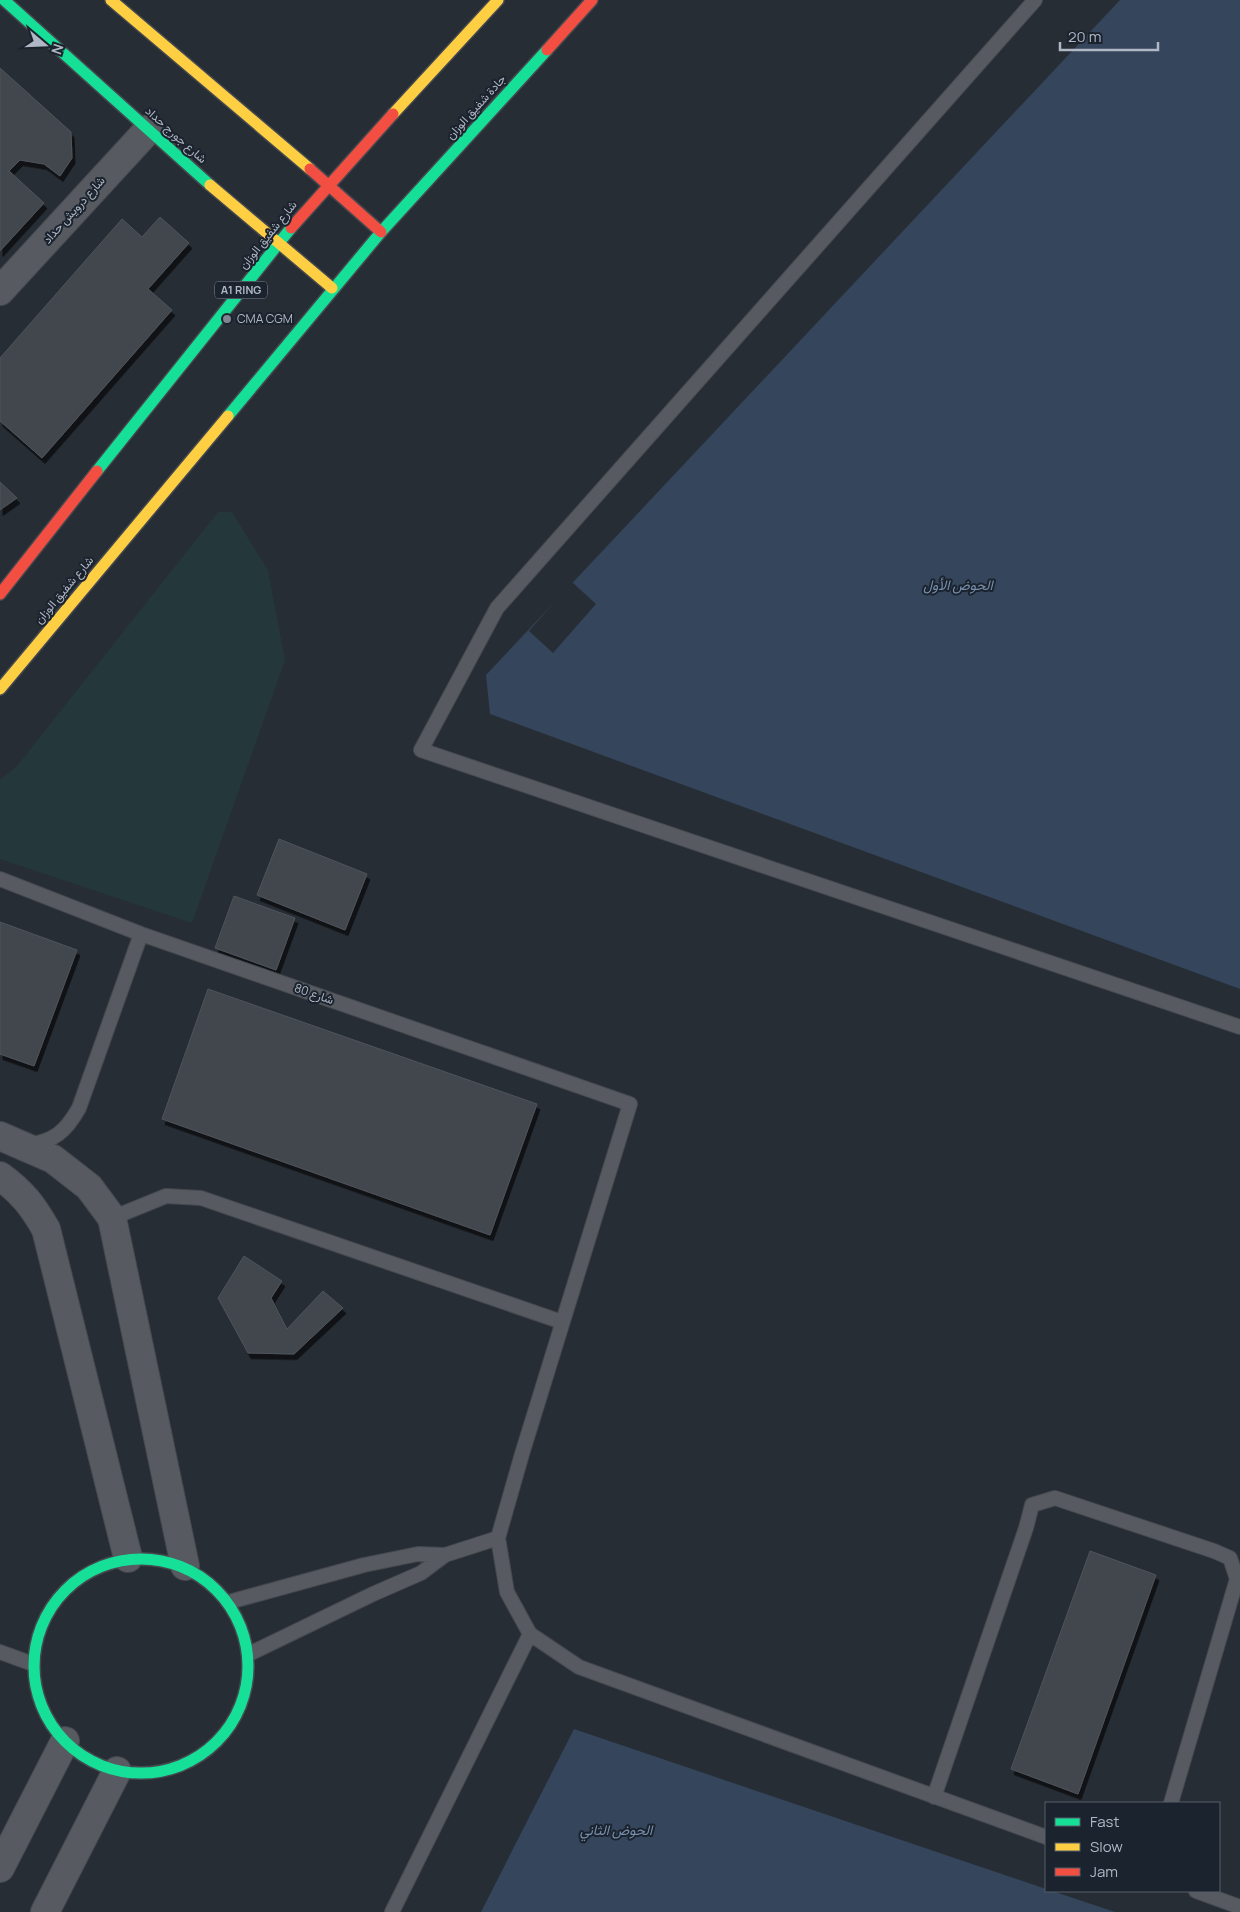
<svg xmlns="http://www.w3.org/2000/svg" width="1240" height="1912" viewBox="0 0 1240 1912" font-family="Manrope,Vazirmatn,sans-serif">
<defs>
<filter id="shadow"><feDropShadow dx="3" dy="5.5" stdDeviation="0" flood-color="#0009"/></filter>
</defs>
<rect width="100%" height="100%" fill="#272d34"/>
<!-- green -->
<path fill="#24373a" d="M218,512H232L268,570L285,660L192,923L0,859V780L17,766Z"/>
<!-- water -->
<path fill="#34455c" d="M1120,0H1240V989L490,714L486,675Z
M574,1729L1046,1889V1891H1052L1115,1912H481Z"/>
<!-- pier -->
<path fill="#272d34" d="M572,582L596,604L553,653L529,631Z"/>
<!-- building -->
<path fill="#42474d" stroke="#4f545b" filter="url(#shadow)" d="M0,68L71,132L72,158L60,176L44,164L20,160L9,171L44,203L0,251Z
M160,217L189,243L148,289L172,310L42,458L0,421V358L122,219L142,237Z
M0,482L17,498L0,510Z
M279,839L367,874L345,930L257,895Z
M234,896L295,918L276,970L215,948Z
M0,922L77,950L34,1066L0,1054Z
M208,989L537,1104L490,1235L162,1119Z
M244,1256L282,1281L271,1298L287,1329L323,1291L343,1308L294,1354L248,1353L218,1298Z
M1090,1551L1156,1575L1078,1794L1011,1769Z"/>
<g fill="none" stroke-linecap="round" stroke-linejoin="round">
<!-- lane casing -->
<g stroke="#45494f" stroke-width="16">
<path id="lane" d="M1035,0L497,608L421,750L1240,1027
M0,879L141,934L630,1104L522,1454L498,1538L445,1555L418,1554L364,1565L229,1602
M28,1145C55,1141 66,1131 79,1108L141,934
M112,1218L166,1196L201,1198L562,1322
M498,1538L507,1592L530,1634L579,1667L1046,1837
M0,1652L33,1664
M249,1654L373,1594L421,1573L445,1555
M934,1797L1026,1528L1032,1505L1055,1498L1214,1551L1230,1558L1237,1579L1171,1803
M1196,1891L1240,1907
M392,1912L530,1634"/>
</g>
<!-- street casing -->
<g stroke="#45494f" stroke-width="30">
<path id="street" d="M0,291L149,129
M0,1136L53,1159L89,1187L112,1218L185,1566
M0,1176C23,1193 32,1205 46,1229L128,1558
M0,1868L65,1741
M45,1912L117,1771"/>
</g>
<!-- fast casing -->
<g stroke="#45494f" stroke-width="14">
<path id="fast" d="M4,0L210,185
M228,416L381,232L547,50
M97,471L291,228
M34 1666a107 107 0 1 1 214 0a107 107 0 1 1-214 0Z"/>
</g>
<!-- slow casing -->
<g stroke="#45494f" stroke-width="14">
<path id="slow" d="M111,0L310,169
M393,114L498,0
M210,185L332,288
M0,689L228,416"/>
</g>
<!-- jam casing -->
<g stroke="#45494f" stroke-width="14">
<path id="jam" d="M547,50L592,0
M310,169L381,232
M291,228L393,114
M0,594L97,471"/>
</g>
<!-- lane -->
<use href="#lane" stroke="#575b61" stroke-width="14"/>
<!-- street -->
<use href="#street" stroke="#575b61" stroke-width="28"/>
<!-- fast -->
<use href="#fast" stroke="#16e098" stroke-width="11"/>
<!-- slow -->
<use href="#slow" stroke="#ffcf43" stroke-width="11"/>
<!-- jam -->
<use href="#jam" stroke="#f24e42" stroke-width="11"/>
</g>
<!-- markers -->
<circle fill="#808792" stroke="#1b232e" stroke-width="2" cx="227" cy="319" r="5"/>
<g text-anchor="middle" stroke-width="4" stroke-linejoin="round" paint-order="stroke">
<!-- shield labels -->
<rect fill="#1b232e" stroke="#838b98" stroke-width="1" x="215" y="281.5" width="52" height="17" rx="4"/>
<g font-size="11" font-weight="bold" fill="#b0b8c5">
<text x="241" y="294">A1 RING</text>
</g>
<!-- street labels -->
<g font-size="12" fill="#b0b8c5" stroke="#1b232e">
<text transform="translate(476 107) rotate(-48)" y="4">جادة شفيق الوزان</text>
<text transform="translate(176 135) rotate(42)" y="4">شارع جورج حداد</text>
<text transform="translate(74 210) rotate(-48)" y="4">شارع درويش حداد</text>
<text transform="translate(268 235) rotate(-51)" y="4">شارع شفيق الوزان</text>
<text transform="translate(64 590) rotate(-50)" y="4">شارع شفيق الوزان</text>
<text transform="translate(314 994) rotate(19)" y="4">شارع 80</text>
</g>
<!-- poi labels -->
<g font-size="12" fill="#b0b8c5" stroke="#1b232e" text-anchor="start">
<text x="237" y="323">CMA CGM</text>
</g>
<!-- water labels -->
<g font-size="14" font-style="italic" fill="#788fad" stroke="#1b232e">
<text x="958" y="590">الحوض الأول</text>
<text x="616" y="1835">الحوض الثاني</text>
</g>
</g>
<!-- legend -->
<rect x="1045" y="1802" width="175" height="90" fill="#1b232e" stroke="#575f6a"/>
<rect x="1055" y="1818" width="25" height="8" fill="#16e098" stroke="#575f6a"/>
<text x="1090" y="1827" font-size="15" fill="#b0b8c5">Fast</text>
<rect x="1055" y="1843" width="25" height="8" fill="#ffcf43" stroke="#575f6a"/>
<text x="1090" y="1852" font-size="15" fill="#b0b8c5">Slow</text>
<rect x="1055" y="1868" width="25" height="8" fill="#f24e42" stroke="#575f6a"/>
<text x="1090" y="1877" font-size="15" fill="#b0b8c5">Jam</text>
<!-- north arrow -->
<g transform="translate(45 45) rotate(109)" stroke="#1b232e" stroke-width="4" paint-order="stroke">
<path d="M0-4L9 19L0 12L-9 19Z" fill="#b0b8c5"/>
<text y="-8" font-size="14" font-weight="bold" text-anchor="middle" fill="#b0b8c5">N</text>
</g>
<!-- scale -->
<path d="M1060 42v8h98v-8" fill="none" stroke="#b0b8c5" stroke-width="2.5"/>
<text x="1068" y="42" font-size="15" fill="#b0b8c5" stroke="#1b232e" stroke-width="4" paint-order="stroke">20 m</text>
</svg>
